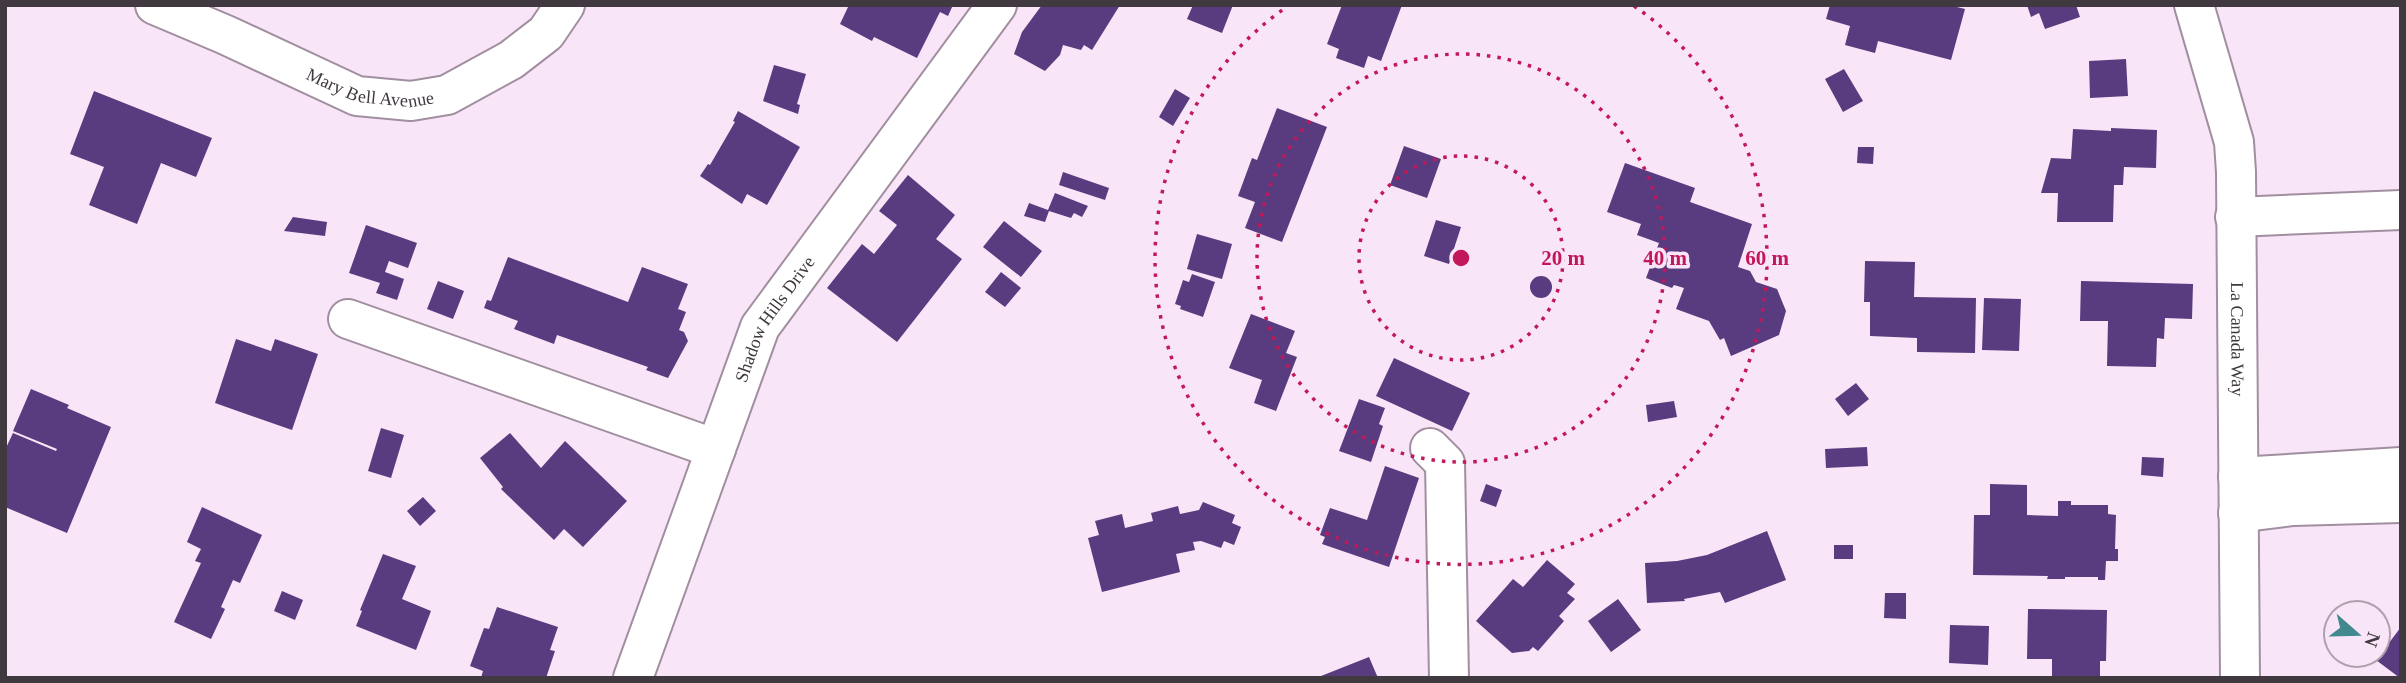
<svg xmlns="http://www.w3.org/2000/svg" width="2406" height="683" viewBox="0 0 2406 683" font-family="Georgia,serif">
<rect width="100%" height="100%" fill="#f9e5f8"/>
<!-- building -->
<path fill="#593b7f" d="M849,5H953L948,16L940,12L917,58L874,37L872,41L840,24Z
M1042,5H1120L1092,50L1084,45L1081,50L1063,45L1060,55L1045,71L1014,54L1022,32Z
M1193,5H1233L1222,33L1187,19Z
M1342,5H1402L1381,61L1368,56L1364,68L1336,58L1339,49L1327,44Z
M1830,5H1949L1965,9L1951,60L1878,41L1875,53L1845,45L1850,26L1826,19Z
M2027,5H2076L2080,17L2045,29L2039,13L2031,17Z
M2126,59L2128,96L2090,98L2089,61Z
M774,65L806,74L797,104L800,105L798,114L763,101Z
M1844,69L1863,101L1843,112L1825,79Z
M1175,89L1190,98L1173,126L1159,117Z
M94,91L212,138L196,177L161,163L137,224L89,205L104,167L70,154Z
M1277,108L1327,127L1282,242L1245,228L1255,202L1238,196L1252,158L1257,160Z
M738,111L800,147L767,205L747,194L742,204L700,176L708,164L710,165L735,122L733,121Z
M2111,128L2157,130L2156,168L2124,167L2123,185H2114L2113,222H2057L2058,193H2041L2051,158L2071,159L2073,129L2111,131Z
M1404,146L1441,159L1427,198L1390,185Z
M1858,147H1874L1873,164L1857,163Z
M1625,163L1695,188L1690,202L1752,224L1738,267L1750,271L1756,282L1777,289L1786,311L1779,335L1731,356L1724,338L1720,340L1709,321L1676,309L1684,288L1674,285L1672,288L1646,278L1659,243L1637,235L1641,224L1607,212Z
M1063,172L1109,188L1105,200L1059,185Z
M908,175L955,215L936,239L962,259L897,342L827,288L862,244L874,254L897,225L879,211Z
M1055,193L1088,206L1082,217L1074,213L1071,218L1049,211L1045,222L1024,216L1029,203L1048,210Z
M293,217L327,222L325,236L284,231Z
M1436,220L1461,227L1449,264L1424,256Z
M1004,221L1042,251L1021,277L983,247Z
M366,225L417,243L408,268L389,261L385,272L404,279L397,300L376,293L380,283L349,273Z
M1197,234L1232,244L1222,279L1187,269Z
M508,257L628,302L642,267L688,284L678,309L686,312L679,330L684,332L688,341L668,378L646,370L648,367L557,335L554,344L514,329L518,321L484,308L487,300L491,301Z
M1865,261L1915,262L1914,297L1976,298L1975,353L1917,352V338L1870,336V302H1864Z
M1001,272L1021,288L1005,307L985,292Z
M1192,274L1215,282L1203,317L1180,309L1181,306L1175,304L1183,280L1189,282Z
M1530 287a11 11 0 1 1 22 0a11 11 0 1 1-22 0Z
M438,281L464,291L453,319L427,309Z
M2081,281L2193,284L2192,319L2165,318L2164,339L2157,338L2156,367L2107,366L2108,321H2080Z
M1984,298L2021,299L2019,351L1982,350Z
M1251,314L1295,331L1286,353L1297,357L1276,411L1254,403L1262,380L1229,368Z
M236,339L271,351L275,339L318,354L292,430L215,403Z
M1394,358L1470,393L1452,431L1376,396Z
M1856,383L1869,399L1848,416L1835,399Z
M31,389L69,405L67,408L111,427L67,533L5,507V450L13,433L56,451L57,449L13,431Z
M1359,399L1385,408L1379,424L1383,426L1371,462L1339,451Z
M1674,401L1677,417L1648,422L1646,405Z
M381,428L404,435L391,478L368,471Z
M510,433L541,468L565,441L627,501L583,547L564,529L554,540L501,489L503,487L480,458Z
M1867,447L1868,466L1826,468L1825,449Z
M2142,457L2164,458L2163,477L2141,475Z
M1385,466L1419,478L1389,567L1322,544L1325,537L1320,535L1330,508L1367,520Z
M1486,484L1502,490L1496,507L1480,501Z
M1990,484L2027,485V515L2058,516V501H2071V505H2108V514L2116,515L2115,549H2118V561H2106L2105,580H2098V577H2065V579H2047L2048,576L1973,575L1974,515H1990Z
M423,497L436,511L420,526L407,511Z
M1203,502L1235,515L1232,523L1241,527L1234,545L1224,541L1221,548L1201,541L1193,542L1195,550L1176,554L1180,572L1102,592L1088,538L1099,535L1095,521L1122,514L1125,528L1153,521L1151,513L1178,506L1180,514L1199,510Z
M202,507L262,535L240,583L233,580L221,607L225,609L211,639L174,622L201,563L195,561L201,549L187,542Z
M1767,531L1786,580L1725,603L1720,592L1684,599L1685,601L1647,603L1645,563L1677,561L1707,555Z
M1834,545H1853V559H1834Z
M383,554L416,566L402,599L431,611L416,650L356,626L362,611L360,610Z
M1547,560L1575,584L1567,593L1575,599L1559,616L1564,621L1538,651L1533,647L1529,651L1512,653L1476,621L1513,579L1523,587Z
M282,591L303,600L295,620L274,611Z
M1885,593H1906V619L1884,618Z
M1618,599L1641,630L1611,652L1588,621Z
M497,607L558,627L550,650L555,651L546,678H481L483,671L470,666L484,628L489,629Z
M2028,609L2107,610L2106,661H2100V678H2052V659H2027Z
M1950,625L1989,626L1988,665L1949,663Z
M2401,627V678H2400L2376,660Z
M1369,657L1378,678H1316Z"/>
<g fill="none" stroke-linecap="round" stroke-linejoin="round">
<!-- minor casing -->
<g stroke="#a18fa0" stroke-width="42">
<g id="minor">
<path id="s1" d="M155,5L226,35L357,96L411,101L447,95L511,60L546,33L565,5"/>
<path id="s2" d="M2194,5L2234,142L2236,172L2240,678"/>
<path d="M2235,217L2401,210"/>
<path d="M348,319L716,449"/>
<path d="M1430,448L1445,463L1449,678"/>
<path d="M2238,477L2401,467"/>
<path d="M2238,513L2293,506L2401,503"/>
<path id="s3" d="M633,678L760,327L997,5"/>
</g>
</g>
<!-- minor -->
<use href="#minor" stroke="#fff" stroke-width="38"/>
</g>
<!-- distance rings -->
<g fill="none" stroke="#c2185b" stroke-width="3.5" stroke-dasharray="3.5 7">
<circle cx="1461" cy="258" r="102"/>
<circle cx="1461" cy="258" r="204"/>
<path d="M1634 6A306 306 0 1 1 1288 6"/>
</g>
<g text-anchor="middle" stroke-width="7" stroke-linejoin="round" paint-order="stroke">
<!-- street labels -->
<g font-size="18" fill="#403940" stroke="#f9e5f8">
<text dy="6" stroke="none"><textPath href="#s1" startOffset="233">Mary Bell Avenue</textPath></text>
<text dy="6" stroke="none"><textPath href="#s3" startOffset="387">Shadow Hills Drive</textPath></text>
<text dy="6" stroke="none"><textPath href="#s2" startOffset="340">La Canada Way</textPath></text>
</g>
</g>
<circle cx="1461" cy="258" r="10" fill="#c2185b" stroke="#f9e5f8" stroke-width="3.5"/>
<g font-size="21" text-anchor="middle" font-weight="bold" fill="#c2185b" stroke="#f9e5f8" stroke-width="7" stroke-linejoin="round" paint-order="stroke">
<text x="1563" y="265">20 m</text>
<text x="1665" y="265">40 m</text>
<text x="1767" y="265">60 m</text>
</g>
<!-- border -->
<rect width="2406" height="683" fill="none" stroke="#403940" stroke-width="14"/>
<!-- north arrow -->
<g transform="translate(2357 634) rotate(110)"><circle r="33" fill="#f9e5f8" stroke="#afa0ae" stroke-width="2"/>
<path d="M0-5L12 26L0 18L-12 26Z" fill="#41898e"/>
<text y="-10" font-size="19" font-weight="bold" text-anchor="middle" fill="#403940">N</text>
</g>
</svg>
